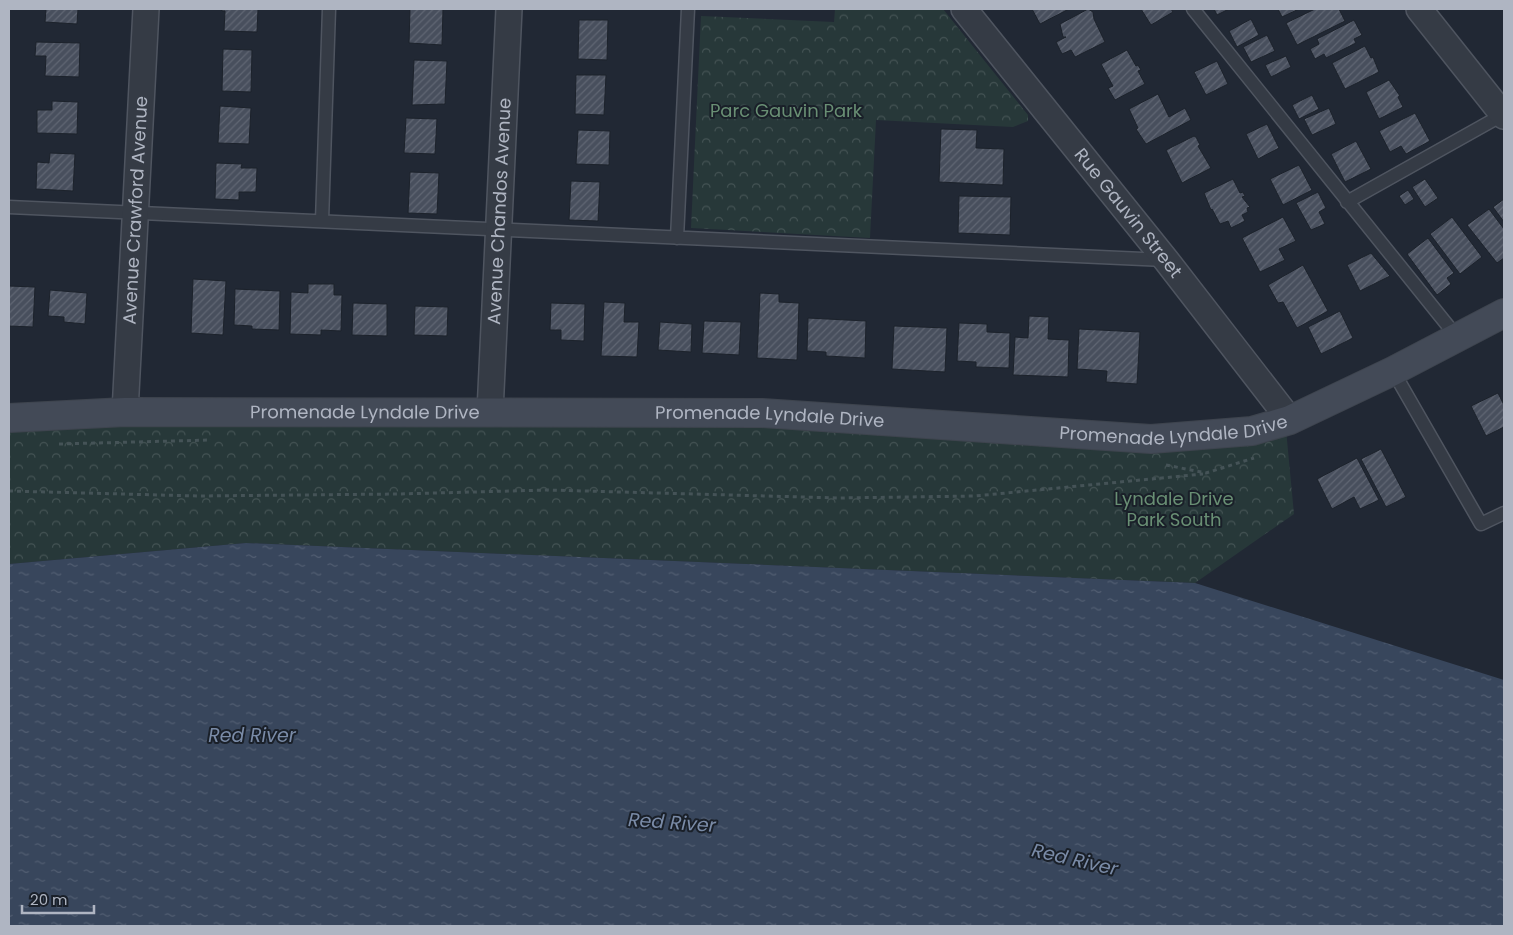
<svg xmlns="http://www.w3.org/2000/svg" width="1513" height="935" viewBox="0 0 1513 935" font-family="Poppins,sans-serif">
<defs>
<pattern id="forest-crowns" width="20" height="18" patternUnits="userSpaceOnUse" patternTransform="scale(1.25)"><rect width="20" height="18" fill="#273839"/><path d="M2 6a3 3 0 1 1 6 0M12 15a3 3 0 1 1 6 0" fill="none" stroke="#445354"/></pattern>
<pattern id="water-ripples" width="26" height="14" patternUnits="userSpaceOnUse" patternTransform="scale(1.25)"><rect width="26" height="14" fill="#38465c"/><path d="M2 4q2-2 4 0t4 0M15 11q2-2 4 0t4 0" fill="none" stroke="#525e72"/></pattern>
<pattern id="building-hatch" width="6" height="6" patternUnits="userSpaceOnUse" patternTransform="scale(1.25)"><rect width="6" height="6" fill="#484f5d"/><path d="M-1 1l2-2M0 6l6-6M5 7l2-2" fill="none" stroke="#606673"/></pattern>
</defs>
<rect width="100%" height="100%" fill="#212834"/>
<!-- forest -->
<path fill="url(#forest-crowns)" d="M835,9H943L1028,115V121L1013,127L876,120L870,238L691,228L701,16L834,22Z
M490,412L1151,439L1285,419L1294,514L1195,583L246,543L9,564V418Z"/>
<!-- water -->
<path fill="url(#water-ripples)" d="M246,543L1195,583L1504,680V926H9V564Z"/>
<!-- building -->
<path fill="url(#building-hatch)" stroke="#1c222b" d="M46,9H78L77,24L45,22Z
M222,9H258L257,32L224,31L225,11H222Z
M410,9H443L442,45L409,43Z
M1032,9H1069L1040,24Z
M1088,9L1093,12L1094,19L1105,42L1075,57L1071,50L1062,54L1056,42L1066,37H1063L1060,24Z
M1141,9H1171L1173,12L1151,25Z
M1214,9H1229L1217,15Z
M1278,9H1299L1282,17Z
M1315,9H1339L1345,21L1297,45L1286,23Z
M1251,19L1259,35L1237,47L1229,31Z
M579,20H608L607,60L578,59Z
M1354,20L1362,35L1354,39L1356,43L1326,58L1324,54L1315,59L1310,49L1319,44L1317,39Z
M1267,35L1275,51L1251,62L1243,47Z
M36,42L80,43L79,77L45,76L46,56H35Z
M1365,46L1371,58L1373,57L1379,72L1345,89L1332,63Z
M223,49L252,50L251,92L222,91Z
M1127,50L1136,66L1138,65L1141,70L1138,71L1145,84L1115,100L1108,88L1113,86L1101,64Z
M1286,56L1291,67L1271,77L1265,65Z
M414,60L447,61L445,104L412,105Z
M1217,61L1228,84L1206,95L1194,72Z
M576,75H606L604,115L575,114Z
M1389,80L1400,96L1398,97L1403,107L1379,119L1366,92Z
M1158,94L1169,117L1185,108L1191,120L1146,144L1136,129L1138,128L1129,109Z
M1312,95L1319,109L1299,119L1292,105Z
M52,101L78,102L77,134L37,133V110H52Z
M220,106L251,108L249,144L218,143Z
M1329,108L1336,124L1312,135L1304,119Z
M1415,113L1430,141L1406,154L1401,146L1390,152L1379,131Z
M406,118L437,119L435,154L404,153Z
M1267,124L1279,148L1258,159L1246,134Z
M941,129L977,130L976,148L1004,149L1003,185L939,182Z
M578,130L610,131L609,165L576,164Z
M1194,136L1196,137L1200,145L1198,146L1211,168L1182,183L1166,150Z
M1356,141L1371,169L1345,182L1331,154Z
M50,153L75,154L73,191L36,189L37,162L49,163Z
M216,163L242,164L241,168H257L256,192H239V200L215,199Z
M1299,165L1312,190L1283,205L1270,179Z
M410,172L439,173L437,214L408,213Z
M1233,179L1240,193L1243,192L1245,196L1242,197L1250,207L1247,208L1248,212L1242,215L1245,221L1231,228L1228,221L1220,224L1212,209L1211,210L1204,193Z
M1425,179L1438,198L1425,207L1412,187Z
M571,181L600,182L598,221L569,220Z
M1408,190L1414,199L1405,205L1399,196Z
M1318,192L1326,208L1319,212L1325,224L1311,230L1296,203Z
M959,196L1011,197L1010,235L958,233Z
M1504,199V222L1493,207Z
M1489,209L1504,229V258L1497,263L1467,225Z
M1283,217L1296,241L1279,249L1285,260L1260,272L1242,238Z
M1452,217L1482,257L1460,274L1430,234Z
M1428,238L1454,273L1447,278L1451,284L1437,295L1407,254Z
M1371,253L1390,276L1360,291L1347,265Z
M1303,265L1328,311L1297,328L1283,302L1278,303L1268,285Z
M193,279L226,281L223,335L191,333Z
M308,284H334V295H342L341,331L321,330V335L290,334L291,292L308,293Z
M9,286L35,287L33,327L9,326Z
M235,289L280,291L279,330L252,329V326L234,325Z
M50,290L87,293L85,324L64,322V317L48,316Z
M760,293L779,294V302L799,303L797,360L757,358Z
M604,302L625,303L624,322H639L637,357L601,356Z
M353,303L387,304V336L352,335Z
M551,303L585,304L584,341L561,340V330H550Z
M415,306L448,307L447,336L414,335Z
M1340,311L1353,338L1321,354L1308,327Z
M1029,316L1049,317L1048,339L1069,340L1068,377L1013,375L1015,337L1028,338Z
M808,318L866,321L865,358L826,356V352L807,351Z
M704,321L741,322L739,355L702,353Z
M660,322L692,324L691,352L658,350Z
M959,323L987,324V332L1010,333L1009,368L976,367V362L957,361Z
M894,326L947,328L945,372L892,369Z
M1079,329L1140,332L1137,384L1106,382L1107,371L1077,369Z
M1498,393L1504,405V427L1486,436L1471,406Z
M1381,449L1406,497L1386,507L1361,459Z
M1357,458L1379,500L1360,509L1354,497L1332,509L1317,479Z"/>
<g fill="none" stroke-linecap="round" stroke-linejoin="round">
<!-- lane casing -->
<g stroke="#4f5560" stroke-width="15">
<path id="lane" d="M1193,9L1457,337
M1347,202L1504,114
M9,207L1165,260
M322,221L329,9
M677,238L688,9
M1393,371L1481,524L1504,513"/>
</g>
<!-- street casing -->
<g stroke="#4f5560" stroke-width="28">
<g id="street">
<path id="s1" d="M964,9L1166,260L1290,420"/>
<path d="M1419,9L1504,116"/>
<path id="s2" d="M125,412L146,9"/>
<path id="s3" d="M490,412L509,9"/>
</g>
</g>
<!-- secondary casing -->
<g stroke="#3e444e" stroke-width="30">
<g id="secondary">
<path id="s4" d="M9,418L125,412L762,413L1151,439L1252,431L1290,420L1393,371L1504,313"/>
</g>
</g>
<!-- path -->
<path stroke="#455357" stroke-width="3" stroke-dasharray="4 4" stroke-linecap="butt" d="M59,444L211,440
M1166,465L1206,473L1254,458
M9,491L198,496L398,494L548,490L839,498L975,496L1203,474"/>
<!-- lane -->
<use href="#lane" stroke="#353b45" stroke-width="12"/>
<!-- street -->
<use href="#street" stroke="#353b45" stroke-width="25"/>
<!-- secondary -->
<use href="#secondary" stroke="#434a57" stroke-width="28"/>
</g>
<g text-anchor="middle" stroke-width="4" stroke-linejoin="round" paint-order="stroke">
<!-- park labels -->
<g font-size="18" fill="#698f74" stroke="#1a2029">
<text x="786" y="117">Parc Gauvin Park</text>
<text x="1174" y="505">Lyndale Drive<tspan x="1174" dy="21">Park South</tspan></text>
</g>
<!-- street labels -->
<g font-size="18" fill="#afb5c2" stroke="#1a2029">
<text dy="6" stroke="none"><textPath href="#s2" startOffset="202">Avenue Crawford Avenue</textPath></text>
<text dy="6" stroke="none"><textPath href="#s3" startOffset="201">Avenue Chandos Avenue</textPath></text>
<text dy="6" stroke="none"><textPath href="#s1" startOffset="262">Rue Gauvin Street</textPath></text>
<text dy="6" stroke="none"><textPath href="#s4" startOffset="356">Promenade Lyndale Drive</textPath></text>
<text dy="6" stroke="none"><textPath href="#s4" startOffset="761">Promenade Lyndale Drive</textPath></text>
<text dy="6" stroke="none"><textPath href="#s4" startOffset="1166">Promenade Lyndale Drive</textPath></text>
</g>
<!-- water labels -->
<g font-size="19" font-style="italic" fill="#7a8ba7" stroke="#1a2029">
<text x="252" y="742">Red River</text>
<text transform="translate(672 822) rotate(4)" y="7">Red River</text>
<text transform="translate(1075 859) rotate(13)" y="7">Red River</text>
</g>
</g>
<!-- border -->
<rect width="1513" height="935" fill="none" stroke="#afb5c2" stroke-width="20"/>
<!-- scale -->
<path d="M22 905v8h72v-8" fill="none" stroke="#afb5c2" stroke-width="2.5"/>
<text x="30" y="905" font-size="15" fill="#afb5c2" stroke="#1a2029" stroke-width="4" paint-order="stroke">20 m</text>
</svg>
